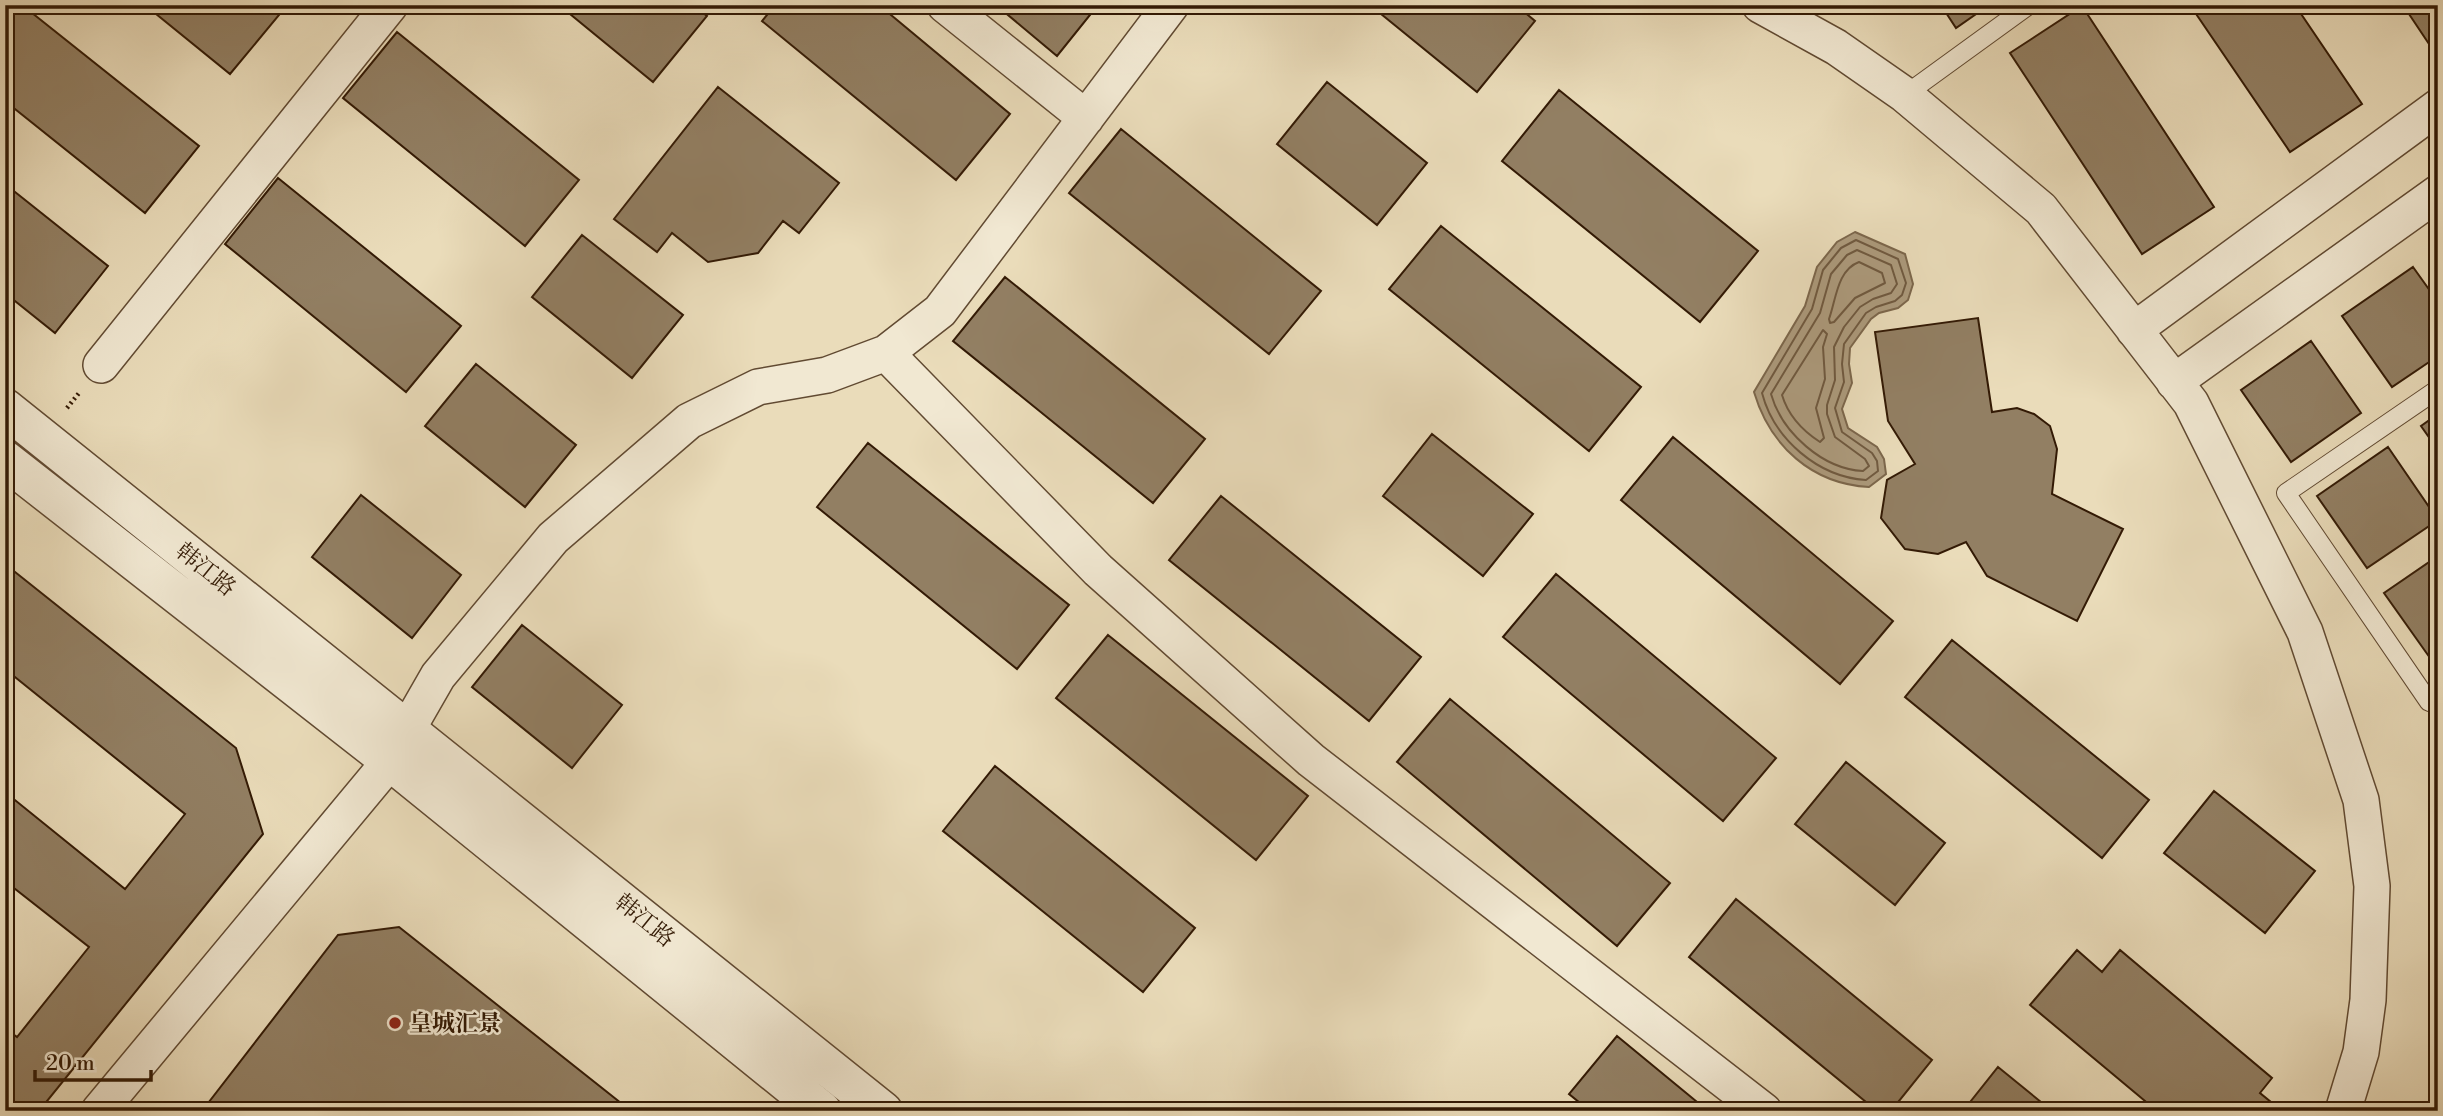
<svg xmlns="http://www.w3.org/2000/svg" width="2443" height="1116" viewBox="0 0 2443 1116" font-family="'Libre Bodoni','Noto Serif SC',serif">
<rect width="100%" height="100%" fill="#eadcba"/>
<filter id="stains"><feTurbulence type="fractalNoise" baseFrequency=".00286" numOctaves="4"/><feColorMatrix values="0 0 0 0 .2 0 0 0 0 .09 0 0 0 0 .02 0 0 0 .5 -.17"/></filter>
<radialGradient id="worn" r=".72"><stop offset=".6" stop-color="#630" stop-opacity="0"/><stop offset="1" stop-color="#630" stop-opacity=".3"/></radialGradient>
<!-- water -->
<path fill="#ac9a7c" stroke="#7c674c" stroke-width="2" d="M1855,232L1905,254L1913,284L1908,300L1898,308L1879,313L1871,319L1850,348L1849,364L1852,383L1842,409L1848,428L1877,447L1884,459L1886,474L1869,487C1812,484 1770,446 1754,392L1805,306L1817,267L1837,242Z"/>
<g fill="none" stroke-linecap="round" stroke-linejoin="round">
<!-- shore -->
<path stroke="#705a40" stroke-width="2" d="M1856,240L1898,259L1906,283L1902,295L1895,301L1876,307L1866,313L1844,344L1842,364L1844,382L1835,408L1842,432L1872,453L1877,461L1878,471L1866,480C1818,477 1774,439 1762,393L1812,309L1823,270L1841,248Z
M1857,250L1891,265L1897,284L1891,293L1873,299L1860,307L1844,327L1834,347L1835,380L1827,405V414L1835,437L1865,459L1869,466L1863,471C1823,469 1782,433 1771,394L1820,313L1831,274L1847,255Z
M1859,262L1882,273L1885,283L1855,298L1834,322L1830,323L1829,319C1836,300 1837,270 1859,262Z
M1823,330L1827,334L1823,347L1825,379L1816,408L1824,438L1820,442C1803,431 1788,415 1782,395Z"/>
</g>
<!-- building -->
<path fill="#927f63" stroke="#331a05" stroke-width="2" d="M5,5H22L199,146L145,213L5,101Z
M145,5H279L284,9L230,74Z
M559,5H693L707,16L653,82Z
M775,5H879L1010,114L956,180L762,21Z
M996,5H1098L1057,56Z
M1370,5H1516L1535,21L1477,92Z
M1941,5H1989L1956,28Z
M2190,5H2295L2362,104L2290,152Z
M2403,5H2438V43L2431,47Z
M2082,6L2214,207L2142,254L2010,53Z
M397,32L579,180L525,246L343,98Z
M1327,82L1427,163L1377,225L1277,144Z
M718,87L839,183L799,233L783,221L758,253L708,262L672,233L657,252L614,219Z
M1559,90L1758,251L1700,322L1502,161Z
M1121,129L1321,291L1269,354L1069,193Z
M278,178L461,326L406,392L225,244Z
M5,184L108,266L55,333L5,293Z
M1441,226L1641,387L1589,451L1389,289Z
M582,235L683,315L632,378L532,297Z
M2413,267L2438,302V356L2392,387L2342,316Z
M1005,277L1205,439L1153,503L953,341Z
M1978,318L1992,412L2017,408L2034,414L2050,426L2057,449L2052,494L2123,529L2077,621L1987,576L1966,542L1938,554L1905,549L1881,518L1887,480L1915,464L1888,421L1875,332Z
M2311,341L2361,413L2291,462L2241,390Z
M476,364L576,445L525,507L425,426Z
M2438,414V450L2421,426Z
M1432,434L1533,514L1483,576L1383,496Z
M1673,437L1893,621L1840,684L1621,500Z
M868,443L1069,605L1017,669L817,507Z
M2388,447L2438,520L2367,568L2317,496Z
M361,495L461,575L412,638L312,557Z
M1221,496L1421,657L1369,721L1169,560Z
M2438,556V663L2435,665L2384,593Z
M5,564L236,748L263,834L39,1111H12L5,1105V1028L17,1037L89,947L5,881V792L125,889L185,814L5,669Z
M1556,574L1776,758L1723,821L1503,637Z
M522,625L622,705L572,768L472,687Z
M1108,635L1308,796L1256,860L1056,698Z
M1952,640L2149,800L2102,858L1905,697Z
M1450,699L1670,883L1617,946L1397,762Z
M1846,762L1945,843L1895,905L1795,824Z
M995,766L1195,928L1143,992L943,831Z
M2214,791L2315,871L2265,933L2164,853Z
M1736,899L1932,1060L1891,1111H1877L1689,957Z
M399,927L631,1111H202L338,935Z
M2077,950L2102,972L2120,950L2272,1078L2260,1093L2282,1111H2157L2030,1005Z
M1617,1036L1708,1111H1590L1569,1094Z
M1998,1067L2052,1111H1963Z"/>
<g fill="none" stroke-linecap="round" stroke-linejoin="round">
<!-- service casing -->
<g stroke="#614a32" stroke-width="20">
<path id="service" d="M1905,95L2029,5
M2438,389L2286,493L2429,702L2438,696"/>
</g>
<!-- minor casing -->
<g stroke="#614a32" stroke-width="38">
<path id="minor" d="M945,5L1086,118
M1760,5L1836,47L1905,95L2041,209L2191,403L2305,632L2361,800L2372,886L2368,1000L2361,1052L2343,1111
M2134,330L2438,107
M886,353L1098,570L1311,760L1764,1111
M101,365L390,5
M2174,382L2438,193
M407,730L438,676L553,538L689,421L758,387L827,375L886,353L940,311L1171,5
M99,1111L390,761"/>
</g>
<!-- tertiary casing -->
<g stroke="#614a32" stroke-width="41">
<path id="tertiary" d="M5,408L883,1111
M5,460L390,761L822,1111"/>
</g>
<!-- path -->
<path stroke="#331a05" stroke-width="4.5" stroke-dasharray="2 3.5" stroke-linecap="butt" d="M67,408L79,393"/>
<!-- service -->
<use href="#service" stroke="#f1e8d2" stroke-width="18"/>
<!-- minor -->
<use href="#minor" stroke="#f1e8d2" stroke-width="35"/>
<!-- tertiary -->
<use href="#tertiary" stroke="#f1e8d2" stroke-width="38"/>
</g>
<!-- markers -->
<circle fill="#8f2418" stroke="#f1e8d2" stroke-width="2.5" cx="395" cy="1023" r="7"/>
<g text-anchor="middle" stroke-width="5" stroke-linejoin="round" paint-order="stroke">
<!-- street labels -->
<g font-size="23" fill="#331a05" stroke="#f1e8d2">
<text transform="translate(206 569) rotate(39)" y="8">韩江路</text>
<text transform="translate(645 920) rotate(39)" y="8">韩江路</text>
</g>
<!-- poi labels -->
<g font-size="23" font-weight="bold" fill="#331a05" stroke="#f1e8d2" text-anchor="start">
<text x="409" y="1031">皇城汇景</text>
</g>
</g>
<!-- margin -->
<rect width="2443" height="1116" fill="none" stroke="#eadcba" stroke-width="28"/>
<rect x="7" y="7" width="2429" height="1102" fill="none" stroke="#331a05" stroke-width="3.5"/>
<rect x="14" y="14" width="2415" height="1088" fill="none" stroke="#331a05" stroke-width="2"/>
<!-- scale -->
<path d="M35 1070v10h116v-10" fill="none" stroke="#331a05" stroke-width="3.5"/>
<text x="46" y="1070" font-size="21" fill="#331a05" stroke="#f1e8d2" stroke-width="5" paint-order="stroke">20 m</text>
<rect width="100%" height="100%" filter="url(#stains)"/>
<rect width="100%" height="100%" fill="url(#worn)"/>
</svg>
